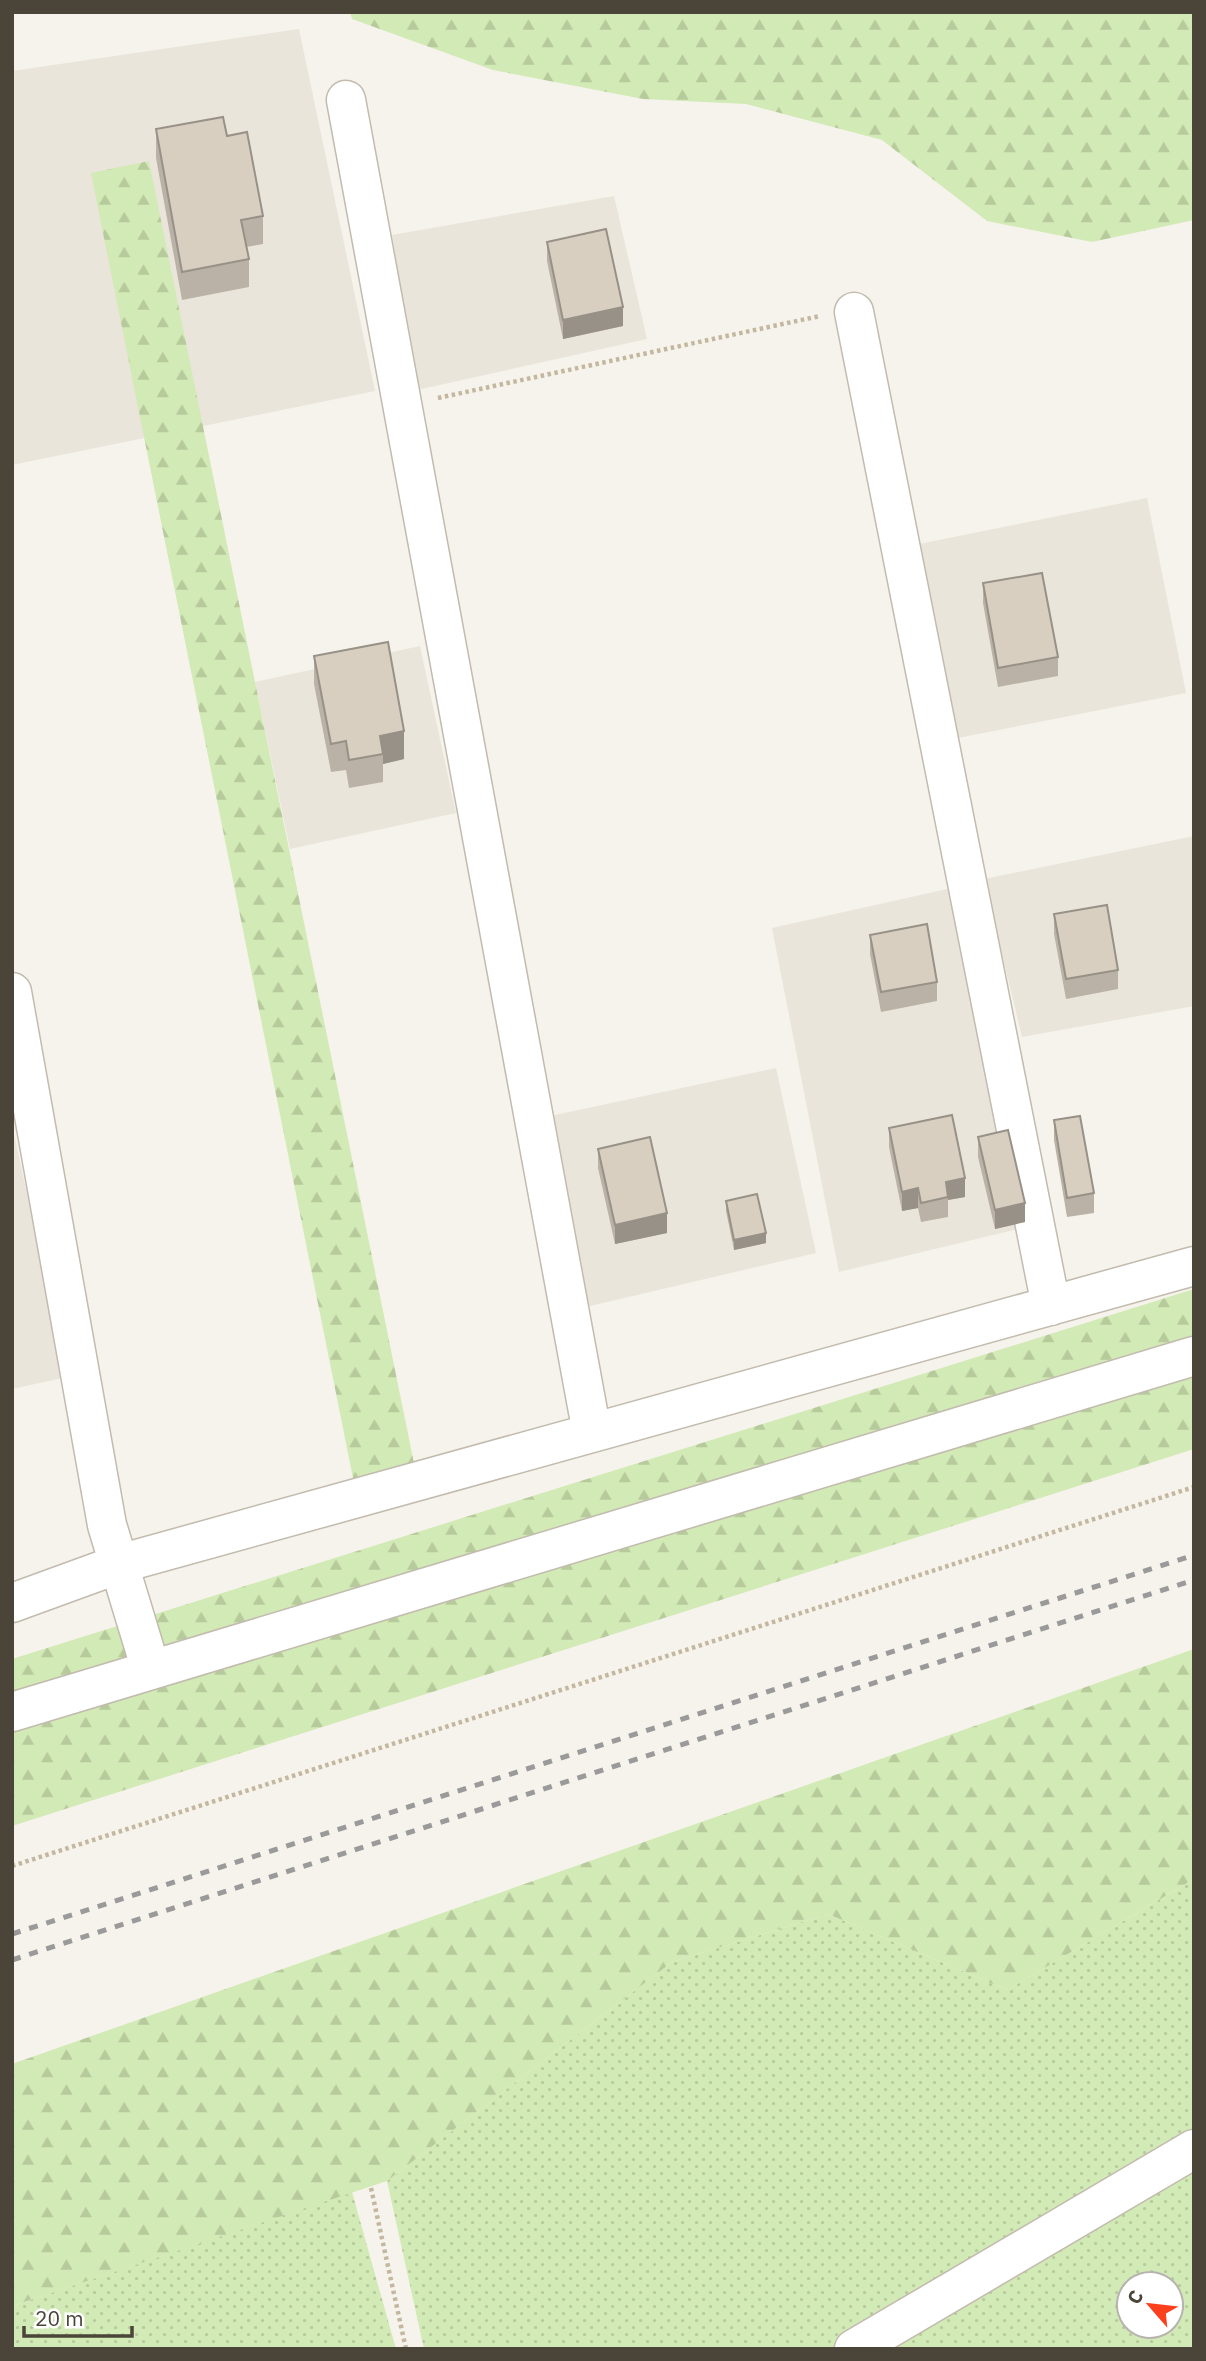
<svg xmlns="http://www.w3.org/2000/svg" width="1206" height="2361" viewBox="0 0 1206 2361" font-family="'IBM Plex Sans',sans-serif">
<defs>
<pattern id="grass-dots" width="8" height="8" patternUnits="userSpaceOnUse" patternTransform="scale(1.75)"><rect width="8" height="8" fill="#d2eab5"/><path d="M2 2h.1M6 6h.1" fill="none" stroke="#b6ca9c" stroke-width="1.8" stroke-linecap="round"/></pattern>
<pattern id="forest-firs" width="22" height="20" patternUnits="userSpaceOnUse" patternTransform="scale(1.75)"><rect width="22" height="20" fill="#d2eab5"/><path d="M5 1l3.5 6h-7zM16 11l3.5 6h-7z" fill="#b6ca9c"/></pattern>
</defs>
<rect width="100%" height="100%" fill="#f6f3ec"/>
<!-- residential -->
<path fill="#eae5da" d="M299,29L375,391L12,465V71Z
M614,196L647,339L417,390L392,235Z
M1147,498L1186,693L958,738L919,544Z
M420,646L456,813L290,849L255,682Z
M1194,836V1006L1022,1037L984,879Z
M956,887L1030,1226L839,1272L772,928Z
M776,1068L816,1253L586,1307L550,1116Z
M12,1125L67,1377L12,1389Z"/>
<!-- grass -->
<path fill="url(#grass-dots)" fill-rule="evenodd" d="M1194,1879V2349H424L387,2181L672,1962L828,1914L1007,1990ZM1129,2284H1171V2326H1129Z
M352,2192L396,2349H12V2306Z"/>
<!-- forest -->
<path fill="url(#forest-firs)" d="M350,12H1194V220L1092,242L987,221L882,140L746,104L643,99L493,70L352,19Z
M149,161L416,1473L355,1488L91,173Z
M1194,1289V1449L12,1826V1659Z
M1194,1649V1879L1007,1990L828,1914L672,1962L387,2181L12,2306V2064Z"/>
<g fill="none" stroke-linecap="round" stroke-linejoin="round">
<!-- minor casing -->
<g stroke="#c2bbae" stroke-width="41">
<path id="minor" d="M346,100L592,1433
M854,312L1051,1306
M12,992L107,1525L151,1670
M12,1603L119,1564L1194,1266
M12,1712L1194,1356
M854,2349L1194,2149"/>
</g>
<!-- path -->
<path stroke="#c4b79f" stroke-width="4.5" stroke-dasharray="3.5 3.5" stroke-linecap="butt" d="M438,398L820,316
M12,1866L1194,1487
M371,2188L406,2349"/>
<!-- minor -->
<use href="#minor" stroke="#fff" stroke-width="38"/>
<!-- rail -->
<path stroke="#9a9a9a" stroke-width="5" stroke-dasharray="9 9" stroke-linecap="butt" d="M12,1934L1194,1555
M12,1960L1194,1580"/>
</g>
<!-- wall -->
<path fill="#bab2a6" d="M156,129L227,136L263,216V244L246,247L249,259V287L182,300L156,158Z
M547,242L623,326L563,339L547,261Z
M983,583L1058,657V676L998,687L983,603Z
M314,656L404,759L383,764V782L349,788L346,770L331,772L314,684Z
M1054,914L1118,970V989L1066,999L1054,934Z
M870,935L937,982V1001L881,1012L870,954Z
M1054,1120L1094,1193V1213L1067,1217L1054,1140Z
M889,1128L965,1197L948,1200V1217L921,1222L918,1208L902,1211L889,1147Z
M978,1137L1025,1222L995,1229L978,1157Z
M598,1149L667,1233L615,1244L598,1168Z
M726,1201L766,1243L734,1250L726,1211Z"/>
<!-- shaded-wall -->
<path fill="#979187" d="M623,307V326L563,339V320Z
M404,731V759L383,764V754L380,736Z
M965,1178V1197L948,1200L946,1182Z
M918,1188V1208L902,1211V1192Z
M1025,1203V1222L995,1229V1210Z
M667,1213V1233L615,1244V1225Z
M766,1233V1243L734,1250V1240Z"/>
<!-- building -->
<path fill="#d8cfc1" stroke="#979187" stroke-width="2" d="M223,117L227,136L247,132L263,216L241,220L249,259L182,272L156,129Z
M606,229L623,307L563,320L547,242Z
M1042,573L1058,657L998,668L983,583Z
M388,642L404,731L380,736L383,754L349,760L346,741L331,744L314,656Z
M1107,905L1118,970L1066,979L1054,914Z
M927,924L937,982L881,992L870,935Z
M952,1115L965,1178L946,1182L948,1197L921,1203L918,1188L902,1192L889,1128Z
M1080,1116L1094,1193L1067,1198L1054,1120Z
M1008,1130L1025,1203L995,1210L978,1137Z
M650,1137L667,1213L615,1225L598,1149Z
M757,1194L766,1233L734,1240L726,1201Z"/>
<!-- border -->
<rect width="1206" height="2361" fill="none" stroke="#4b4439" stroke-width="28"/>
<!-- north arrow -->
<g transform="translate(1150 2305) rotate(298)"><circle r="33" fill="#ffffff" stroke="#b7b4b0" stroke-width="2"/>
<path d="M0-5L12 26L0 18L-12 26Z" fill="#fc3f1d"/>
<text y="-10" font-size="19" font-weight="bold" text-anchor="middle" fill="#4b4439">С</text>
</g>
<!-- scale -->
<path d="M24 2326v10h108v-10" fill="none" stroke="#4b4439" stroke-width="3.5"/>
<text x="35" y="2326" font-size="21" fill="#4b4439" stroke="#ffffff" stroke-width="5" paint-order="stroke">20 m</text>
</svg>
